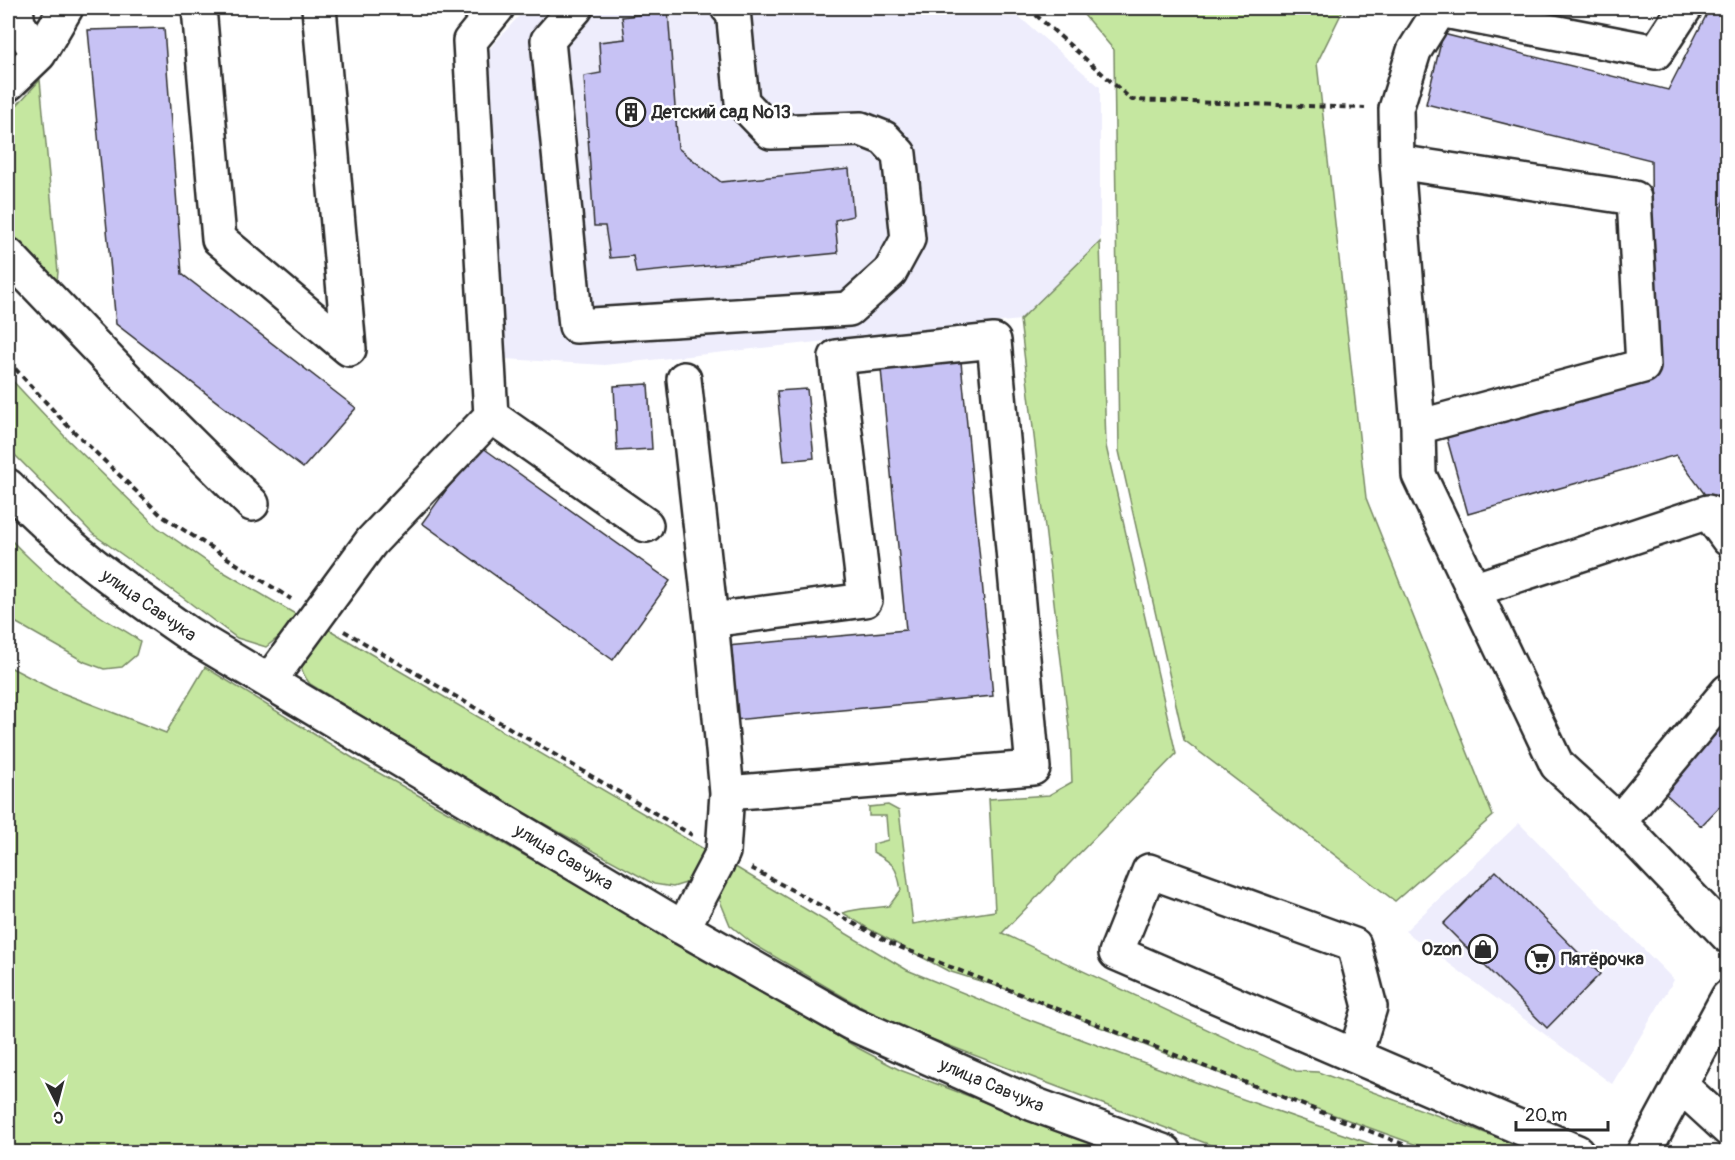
<svg xmlns="http://www.w3.org/2000/svg" width="1735" height="1160" viewBox="0 0 1735 1160" font-family="Pangolin,sans-serif">
<rect width="100%" height="100%" fill="#fff"/>
<filter id="ink" filterUnits="userSpaceOnUse"><feTurbulence type="fractalNoise" baseFrequency=".0167" numOctaves="2"/><feDisplacementMap in="SourceGraphic" scale="12" xChannelSelector="R" yChannelSelector="G"/><feConvolveMatrix kernelMatrix="1 2 1 2 8 2 1 2 1" color-interpolation-filters="sRGB"/></filter>
<g filter="url(#ink)">
<!-- built -->
<path fill="#eeedfc" d="M526,8H1009L1100,87V242L1020,320L605,365L488,358L476,64Z
M1519,823L1674,980L1612,1084L1405,931Z"/>
<!-- green -->
<path fill="#c5e7a0" stroke="#788966" stroke-width="1.5" d="M1078,8H1344L1317,63L1366,498L1493,816L1395,901L1184,740L1119,451L1114,50Z
M40,80L58,272L56,291L8,237V115Z
M1100,242L1106,446L1176,754L1002,933L1296,1071L1318,1072L1537,1152H1436L1169,1055L1006,989L948,971L869,929L843,913C860,907 872,909 889,906L901,890C897,866 893,863 873,852V844L888,840L886,816H869V807L888,805L899,811L913,924L995,911L989,799L1049,795L1072,782L1070,735L1020,320Z
M8,376L68,440L157,527L215,567L297,615L285,632L266,647L237,638L182,597L93,534L8,448Z
M8,537C36,566 67,594 100,616C113,625 128,631 140,641L136,655L122,667L104,669L85,662L8,618Z
M323,626L709,852L692,881L673,887L654,884L481,789L310,684C290,659 307,647 323,626Z
M8,666L52,689L166,733L205,667L356,760L656,930L856,1047L900,1070L1116,1152H8Z
M732,865L907,970L1030,1020L1217,1090L1394,1152H1229L887,1022L753,944L730,925L720,901L724,873Z"/>
<!-- building -->
<path fill="#c7c2f4" stroke="#2b2b2b" stroke-width="1.5" d="M1710,8H1728V186L1722,207L1728,262V526L1676,455L1468,514L1446,435L1653,376L1651,160L1426,104L1443,34L1668,90Z
M668,11L678,148L721,182L849,169L853,216L835,220L838,253L636,273L633,256L610,258L605,226H594L584,76L601,73L599,42L625,39L622,17Z
M164,28L182,274L356,408L303,468L116,324L88,30Z
M961,362L993,696L734,720L727,646L906,630L881,369Z
M648,384L652,449L617,451L614,386Z
M807,389L814,458L784,461L777,391Z
M479,445L670,581L613,660L422,523Z
M1728,708V798L1701,826L1657,786Z
M1496,871L1600,974L1547,1028L1443,924Z"/>
<g fill="none" stroke-linecap="round" stroke-linejoin="round">
<!-- minor casing -->
<g stroke="#2b2b2b" stroke-width="38">
<path id="minor" d="M16,8L18,24L39,54
M199,8L219,239L349,349L319,8
M576,8L548,40L576,326L849,309L890,272L908,239L899,154L884,138L861,129L771,132L742,102L733,10L728,8
M1441,8L1414,51L1396,109L1397,162L1418,427L1419,475L1557,765L1619,822L1728,936
M1440,10L1656,52L1685,8
M8,84L39,54L66,8
M1397,162L1634,198L1643,366L1418,427
M8,255L143,396L252,504
M684,379L711,620
M491,416L470,41L497,8
M8,486C61,544 124,589 189,634L683,928L851,1023L1033,1104L1165,1152
M1473,590L1708,512L1728,539
M269,681L371,542L491,416L646,525
M1619,822L1728,691
M683,928L723,852L727,793L1033,768L994,341L836,357L865,600L711,620L727,793
M1355,1056L1370,1007L1354,945L1149,871L1116,953L1577,1152
M1680,1085L1728,1129
M1644,1152L1728,997"/>
</g>
<!-- path -->
<path stroke="#2b2b2b" stroke-width="4" stroke-dasharray="6 4.5" stroke-linecap="butt" d="M1028,8L1132,100L1365,108
M8,361L66,424L162,516L291,599
M344,631L692,835
M751,868L892,944L1423,1152"/>
<!-- minor -->
<use href="#minor" stroke="#fff" stroke-width="33"/>
</g>
</g>
<!-- icons -->
<defs>
<g id="building-ring" transform="scale(1.5)"><circle r="9.5" fill="#fff" stroke="#2b2b2b" stroke-width="1.5"/><path d="M-4-6H4V6H1V3H-1V6H-4ZM-2.5-4.3h1.7v1.8h-1.7ZM.8-4.3h1.7v1.8H.8ZM-2.5-1h1.7V.8h-1.7ZM.8-1h1.7V.8H.8Z" fill="#2b2b2b"/></g>
<g id="shop-ring" transform="scale(1.5)"><circle r="9.5" fill="#fff" stroke="#2b2b2b" stroke-width="1.5"/><path d="M-5-2.5h2.3a2.7 3.5 0 0 1 5.4 0H5L5.5 6h-11ZM-1.5-2.5h3a1.5 2.3 0 0 0-3 0Z" fill="#2b2b2b"/></g>
<g id="supermarket-ring" transform="scale(1.5)"><circle r="9.5" fill="#fff" stroke="#2b2b2b" stroke-width="1.5"/><path d="M-6-5.5h2.5l.6 2H6L4.5 2H-2.5L-4.4-4H-6ZM-1.5 3.2a1.3 1.3 0 1 0 .1 0ZM3 3.2a1.3 1.3 0 1 0 .1 0Z" fill="#2b2b2b"/></g>
</defs>
<g fill-rule="evenodd">
<use href="#building-ring" x="631" y="112"/>
<use href="#shop-ring" x="1483" y="949"/>
<use href="#supermarket-ring" x="1540" y="959"/>
</g>
<g text-anchor="middle" stroke-width="5" stroke-linejoin="round" paint-order="stroke">
<!-- poi labels -->
<g font-size="18" font-weight="bold" fill="#2b2b2b" stroke="#fff" text-anchor="start">
<text x="652" y="118">Детский сад №13</text>
<text x="1462" y="955" text-anchor="end">Ozon</text>
<text x="1561" y="965">Пятёрочка</text>
</g>
<!-- street labels -->
<g font-size="18" fill="#2b2b2b" stroke="#fff">
<text transform="translate(149 605) rotate(35)" y="6">улица Савчука</text>
<text transform="translate(564 857) rotate(31)" y="6">улица Савчука</text>
<text transform="translate(992 1085) rotate(23)" y="6">улица Савчука</text>
</g>
</g>
<!-- margin -->
<rect width="1735" height="1160" fill="none" stroke="#fff" stroke-width="30"/>
<rect x="15" y="15" width="1705" height="1130" fill="none" stroke="#2b2b2b" stroke-width="2" filter="url(#ink)"/>
<!-- north arrow -->
<g transform="translate(57 1103) rotate(174)" stroke="#ffffff" stroke-width="4.5" paint-order="stroke">
<path d="M0-4.5L10 22L0 15L-10 22Z" fill="#2b2b2b"/>
<text y="-9" font-size="16" font-weight="bold" text-anchor="middle" fill="#2b2b2b">С</text>
</g>
<!-- scale -->
<path d="M1516 1121v9h92v-9" fill="none" stroke="#2b2b2b" stroke-width="3"/>
<text x="1525" y="1121" font-size="18" fill="#2b2b2b" stroke="#ffffff" stroke-width="4.5" paint-order="stroke">20 m</text>
</svg>
